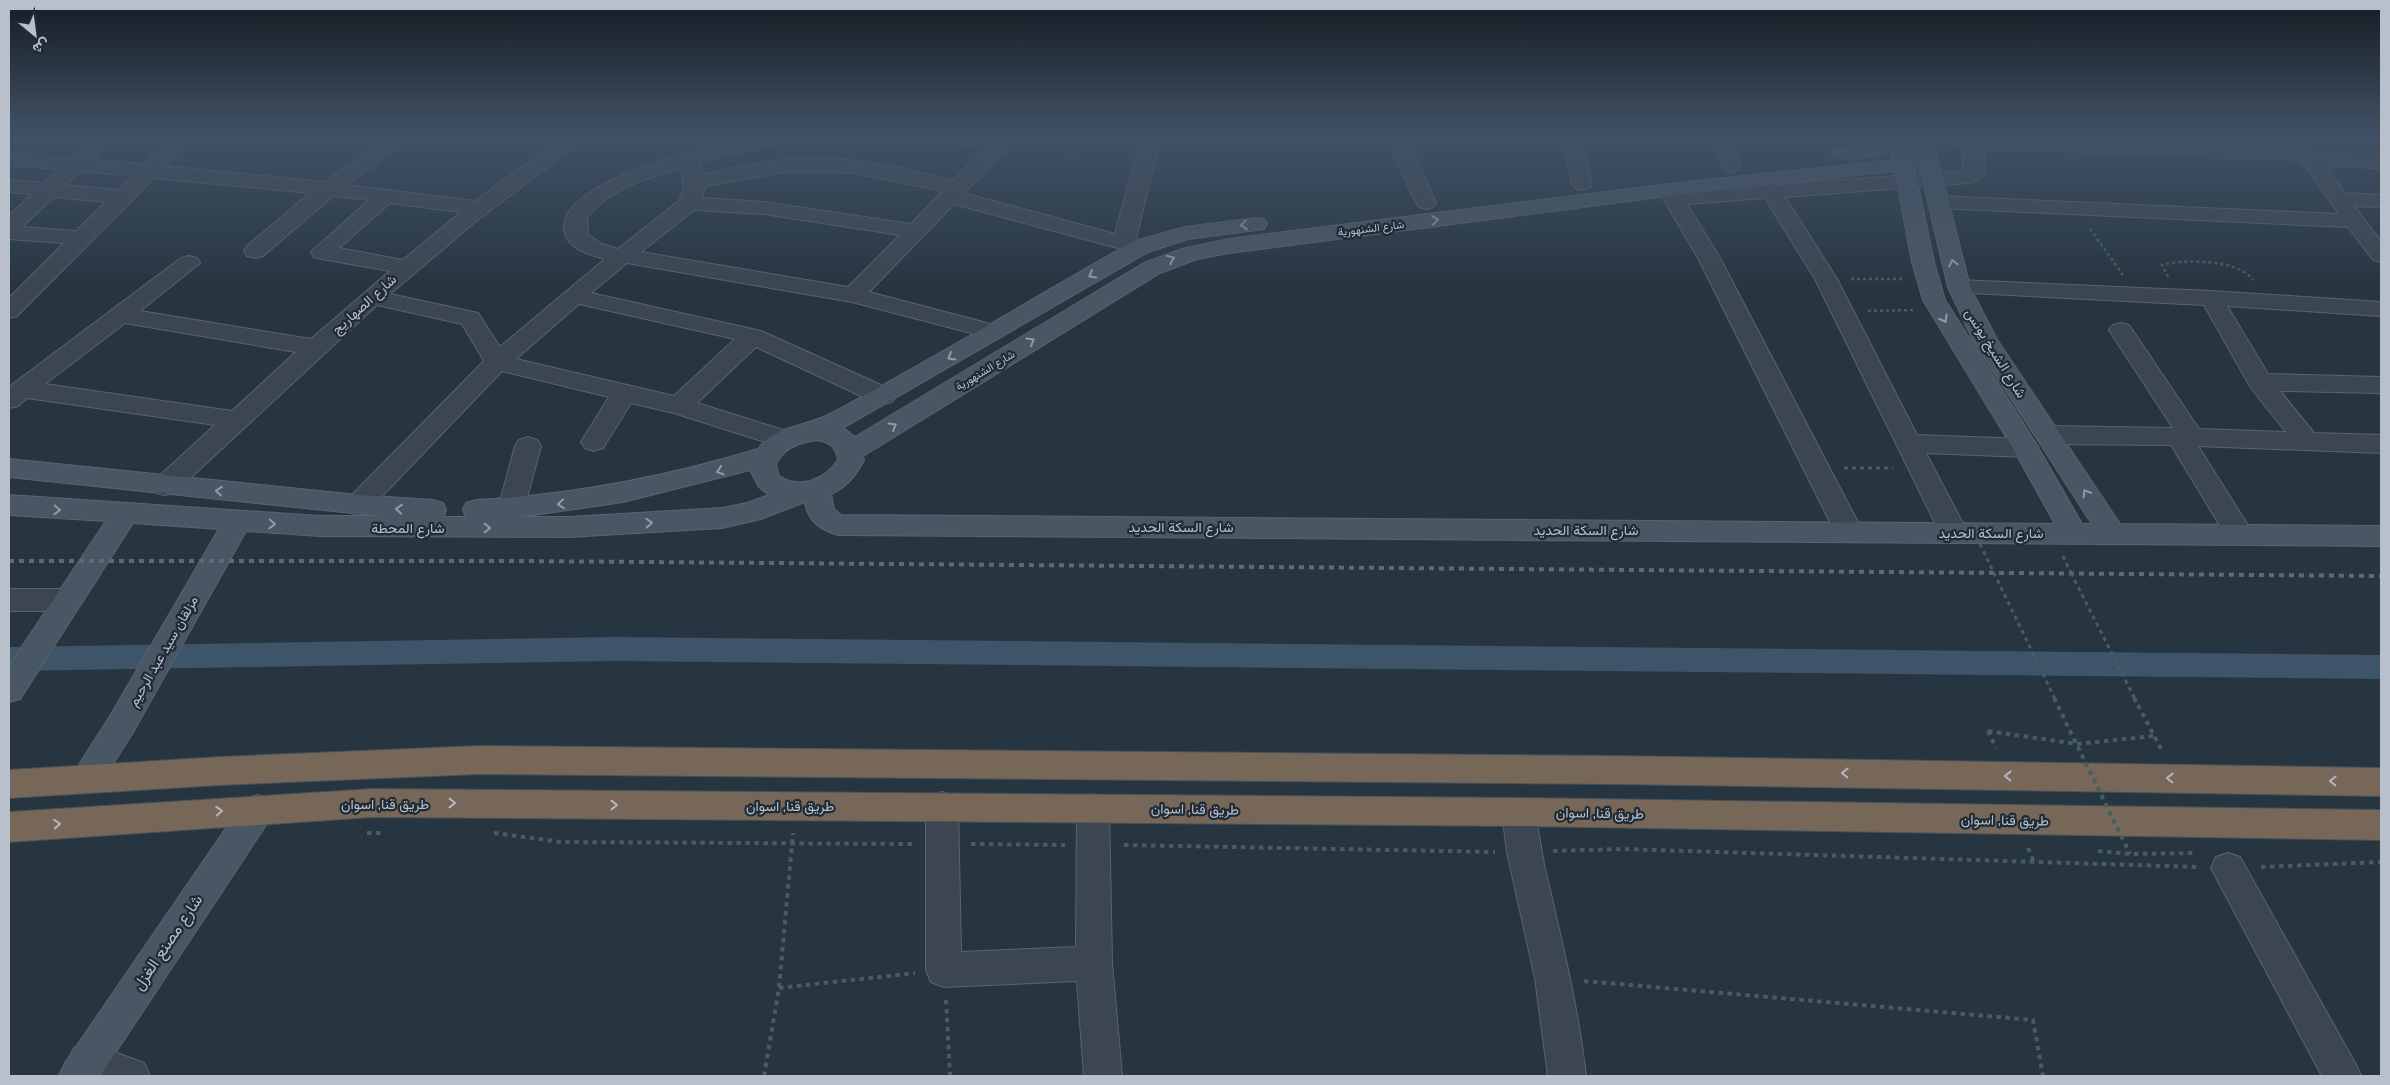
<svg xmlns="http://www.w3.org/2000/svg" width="2390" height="1085" viewBox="0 0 2390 1085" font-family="'Nunito Sans',Vazirmatn,sans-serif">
<rect width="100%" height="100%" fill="#273541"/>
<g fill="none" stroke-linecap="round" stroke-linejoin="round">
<!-- canal -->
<path fill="#3d5469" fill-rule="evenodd" d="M615,637L2381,655V679L615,661L9,671V647Z"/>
<!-- street casing -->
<g stroke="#59646e" stroke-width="2">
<path id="street" d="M93,137H114L92,160L144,164L171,137H192L165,166L324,182L387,137H409L406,141L347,185L475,201L563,137H585L582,141L475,222L390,294L478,313L500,347L605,259C590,255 567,249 564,230C558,180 719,142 756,137C767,135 780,137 791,137L788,141L699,162L703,174C739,167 776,158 813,158C861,158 907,169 953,181L987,147L938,141L935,137H1016L1010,146L964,193L1115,234L1133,166L1144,137H1164L1153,166L1136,239L1148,242L1151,247L1148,252L1140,254L954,204L869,292L1002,327L1006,332L1002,337L994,339L852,302L627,263L591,293L761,331L892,390L895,396L892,402L883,404L874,402L756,347L697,403L793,433L797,439L793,445L784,448L674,413L631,403L603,448L594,451L585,448L581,442L609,397L502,371L367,512L358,515L349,512L345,505L349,498L484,361L462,324L377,305L174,493L165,495L156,493L152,486L156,479L215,425L27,398L18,406L9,408V387L181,258L189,256L197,258L200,263L140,311L311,339L390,271L322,259L314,257L311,252L369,200L333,196L263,256L255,258L247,256L244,251L247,246L310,193L154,178L17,316L9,318V298L64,243L9,239V216L32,194L9,192V180L44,183L59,169L9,165V153L70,158ZM681,168L684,186L680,200L618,249L602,244L588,235L587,218C607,189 649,178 681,168ZM80,171L133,176L118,190L65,185ZM791,171L854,173L943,191L911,224L764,202L702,198L705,186ZM54,197L106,202L76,231L22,227ZM390,203L461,212L403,260L339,248ZM694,210L764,214L900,235L848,287L641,252ZM579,304L735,339L674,396L516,359ZM125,323L296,352L232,411L45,384Z
M1386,137H1406L1436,203L1433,207L1426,209L1419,207L1416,203Z
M1562,137H1582L1592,184L1589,188L1582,190L1575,188L1572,184Z
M1709,137H1729L1741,166L1738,170L1731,172L1724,170Z
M1948,137L2305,148L2318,154L2381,156V168L2327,166L2345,193L2381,195V207L2354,206L2381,241V262L2373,260L2348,227L1938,208L1931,206L1928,202L1931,198L1938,196L2339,214L2301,160L1983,148C1985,167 1991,178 1968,183L1785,197L1837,279L1917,435L2026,439L2035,442L2039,448L2035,454L2026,457L1926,453L1968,533L1964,540L1954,543L1944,540L1940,533L1815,279L1765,198L1687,204L1720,258L1863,532L1859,539L1849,542L1839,539L1835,532L1698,258L1658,190L1661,186L1668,184L1675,186L1680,192L1757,187L1753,179L1756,175L1763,173L1770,175L1777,185L1963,171V146L1949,143L1946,139Z
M1959,280L2211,291L2381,302V316L2227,306L2268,374L2381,377V393L2280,391L2314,433L2381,435V453L2198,446L2254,535L2250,542L2240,545L2230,542L2171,445L2049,444L2040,441L2036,435L2040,429L2049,426L2173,428L2109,330L2113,325L2121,323L2129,325L2199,429L2286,432L2251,388L2204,305L1951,292L1948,287L1951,282Z
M528,437L537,440L541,446L524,509L520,516L511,519L502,516L498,509L515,446L519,440Z
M9,589H68L78,592L82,600L78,608L68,611H9Z
M942,792L954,796L958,806L961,952L1076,947L1077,808L1081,798L1093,794L1105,798L1109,808L1112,963L1122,1076H1084L1077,981L944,987L931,982L926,970V806L930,796Z
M1518,798L1530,802C1539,822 1540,847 1545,869C1561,938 1578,1006 1586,1076H1548L1535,978L1507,852L1502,812L1506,802Z
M2228,853L2240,857L2355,1063L2361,1076H2322L2211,868L2216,857Z
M87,1042L144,1063L150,1076H79L74,1074L68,1061L74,1048Z"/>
</g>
<!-- secondary casing -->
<g stroke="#59646e" stroke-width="2">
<path id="secondary" d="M1885,137H1906L1904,141L1915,137H1935L1936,152L1970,287L1996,338L2120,524L2381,526V546L838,535C820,530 808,521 805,502L761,519L722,528L569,537L320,536L246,531L132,734L97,789L86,793L75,789L70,779L110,716L219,529L133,523L20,699L9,702V666L106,521L9,515V495L320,516H381L9,477V459L358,495L433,500L443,503L446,510L443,517H466L463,510L466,503L476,500C572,495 665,477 758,449C774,426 804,427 828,415C931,360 1031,300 1132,242L1185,227L1256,218L1264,219L1267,224L1264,229L1256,230L1188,239L1148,252L843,428L855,437L1144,263L1182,249L1229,239L1668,184L1885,161L1893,159L1891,150C1875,157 1852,162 1835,157L1832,153L1835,149L1871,144ZM1919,164L1948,287L1972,338L2092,524H2082L2035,442L1945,300L1934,262L1914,166ZM1895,171L1912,262L1923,300L2014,450L2055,524L841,515L834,509L831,494C847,487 856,475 864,460L863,456L1160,273L1197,259L1229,253L1668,196ZM818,440C831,443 836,447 838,460C825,480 800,489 779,476L776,465C782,447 801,442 818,440ZM750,470L759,487L769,495L747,503L722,508L569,517H520L623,502Z
M258,795L270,799L274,809L270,819L100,1076H59L65,1063L246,799Z"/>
</g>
<!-- highway casing -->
<g stroke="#46515b" stroke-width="2">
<path id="highway" d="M480,746L1615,756L2381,768V796L1615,784L480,774L220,785L9,798V770L220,757Z
M373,789L1518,798L2381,810V840L1518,826L373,817L9,842V812Z"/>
</g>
<!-- path-far2 -->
<path stroke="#475e5e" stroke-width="2.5" stroke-dasharray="3 3" stroke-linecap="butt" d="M1070,159L1084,137
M2090,229L2123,275
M2168,277L2162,265C2184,259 2239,259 2253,280
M1851,279H1904
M1868,311L1914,310"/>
<!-- path-far1 -->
<path stroke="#475e5e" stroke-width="3" stroke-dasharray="4 4" stroke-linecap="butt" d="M1844,468H1893
M2063,556L2071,573"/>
<!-- path -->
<path stroke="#475e5e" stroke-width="4" stroke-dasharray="4.5 4.5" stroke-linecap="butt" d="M2138,705L2162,751
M1988,731L2077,744L2154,736
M1988,731L1996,748
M367,833H385
M494,833L561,842L912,844
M971,844L1065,845
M1124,845L1495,852
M2028,848L2034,862
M1553,851L1622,849L2199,867
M2098,851L2130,854L2194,853
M2261,867L2381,862
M1584,981L2033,1020L2043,1076
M779,988L915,973
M946,1000L950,1076
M764,1076L779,988L793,833"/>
<!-- street -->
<use href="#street" fill="#3b4651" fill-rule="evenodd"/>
<!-- secondary -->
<use href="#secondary" fill="#495664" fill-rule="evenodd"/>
<!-- highway -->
<use href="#highway" fill="#776758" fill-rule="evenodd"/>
<!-- rail -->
<path stroke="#5d6b78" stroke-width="4" stroke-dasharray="5 5" stroke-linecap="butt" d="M9,561H522L2381,576"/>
<!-- path-bridge-far1 -->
<path stroke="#475e5e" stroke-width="3" stroke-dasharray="4 4" stroke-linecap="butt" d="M1980,544L2055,699
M2071,573L2135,699"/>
<!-- path-bridge -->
<path stroke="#475e5e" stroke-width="4" stroke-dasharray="4.5 4.5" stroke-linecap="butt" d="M2054,698L2130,854
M2134,698L2138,705"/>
</g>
<!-- one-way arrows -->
<defs><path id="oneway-chevron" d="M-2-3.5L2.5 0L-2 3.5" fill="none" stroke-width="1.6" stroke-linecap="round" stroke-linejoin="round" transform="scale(1.25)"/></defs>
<g stroke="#919ca7">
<use href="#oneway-chevron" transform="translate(1435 220) rotate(-7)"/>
<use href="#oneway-chevron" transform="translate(1244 225) rotate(173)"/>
<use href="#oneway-chevron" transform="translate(1171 259) rotate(-22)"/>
<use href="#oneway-chevron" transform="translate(1953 263) rotate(-103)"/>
<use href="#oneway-chevron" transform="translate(1092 275) rotate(150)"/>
<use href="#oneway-chevron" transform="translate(1944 319) rotate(61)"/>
<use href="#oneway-chevron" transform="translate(1031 341) rotate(-31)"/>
<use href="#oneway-chevron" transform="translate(951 357) rotate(150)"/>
<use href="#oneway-chevron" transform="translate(893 426) rotate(-31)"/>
<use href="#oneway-chevron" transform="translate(720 471) rotate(162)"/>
<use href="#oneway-chevron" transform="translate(219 491) rotate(-174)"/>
<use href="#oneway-chevron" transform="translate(2086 493) rotate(-122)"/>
<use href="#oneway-chevron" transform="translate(561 504) rotate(174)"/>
<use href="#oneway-chevron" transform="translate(399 509) rotate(-175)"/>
<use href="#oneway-chevron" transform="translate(57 510) rotate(3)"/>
<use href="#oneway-chevron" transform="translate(649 523) rotate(-3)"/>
<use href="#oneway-chevron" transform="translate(272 524) rotate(3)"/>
<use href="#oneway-chevron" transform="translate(487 528)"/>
</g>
<g stroke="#b2b8c0">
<use href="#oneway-chevron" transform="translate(1845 773) rotate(-179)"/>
<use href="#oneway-chevron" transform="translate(2008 776) rotate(-179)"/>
<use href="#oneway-chevron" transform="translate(2170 778) rotate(-179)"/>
<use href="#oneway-chevron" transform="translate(2333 781) rotate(-179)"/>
<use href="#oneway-chevron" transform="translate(452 803)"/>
<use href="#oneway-chevron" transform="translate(614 805)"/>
<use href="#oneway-chevron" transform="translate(219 811) rotate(-4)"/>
<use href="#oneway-chevron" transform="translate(57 824) rotate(-4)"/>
</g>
<!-- sky -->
<linearGradient id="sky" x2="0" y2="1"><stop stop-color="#151d24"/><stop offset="0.47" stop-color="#415165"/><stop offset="1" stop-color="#415165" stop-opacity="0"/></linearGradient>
<rect width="2390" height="289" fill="url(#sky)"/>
<g text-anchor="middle" stroke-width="4.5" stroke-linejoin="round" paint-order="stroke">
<!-- far-street labels -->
<g font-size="11" fill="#b8c1cb" stroke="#202b36">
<text transform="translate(1371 228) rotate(-7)" y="4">شارع الشنهورية</text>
<text transform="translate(985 370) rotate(-31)" y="4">شارع الشنهورية</text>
</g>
<!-- street labels -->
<g font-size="14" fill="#b8c1cb" stroke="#202b36">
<text transform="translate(364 304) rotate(-42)" y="5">شارع الصهاريج</text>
<text transform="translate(1996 353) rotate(58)" y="5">شارع الشيخ يونس</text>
<text x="1181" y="532">شارع السكة الحديد</text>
<text x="408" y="533">شارع المحطة</text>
<text x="1586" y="535">شارع السكة الحديد</text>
<text x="1991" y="538">شارع السكة الحديد</text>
<text transform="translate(163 651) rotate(-60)" y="5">مزلقان سيد عبد الرحيم</text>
<text x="385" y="809">طريق قنا, اسوان</text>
<text x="790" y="811">طريق قنا, اسوان</text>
<text transform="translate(1195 809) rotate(1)" y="5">طريق قنا, اسوان</text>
<text transform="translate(1600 813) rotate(1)" y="5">طريق قنا, اسوان</text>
<text transform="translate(2005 820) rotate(1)" y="5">طريق قنا, اسوان</text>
</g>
<!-- near-street labels -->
<g font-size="16" fill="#b8c1cb" stroke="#202b36">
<text transform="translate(167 942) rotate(-56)" y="6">شارع مصنع الغزل</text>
</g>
</g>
<!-- border -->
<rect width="2390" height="1085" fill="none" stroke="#b8c1cb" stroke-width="20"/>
<!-- north arrow -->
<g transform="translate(35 35) rotate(151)" stroke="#202b36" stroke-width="4" paint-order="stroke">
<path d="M0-4L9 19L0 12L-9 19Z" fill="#b8c1cb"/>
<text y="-8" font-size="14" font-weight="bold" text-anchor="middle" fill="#b8c1cb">ش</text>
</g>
</svg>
